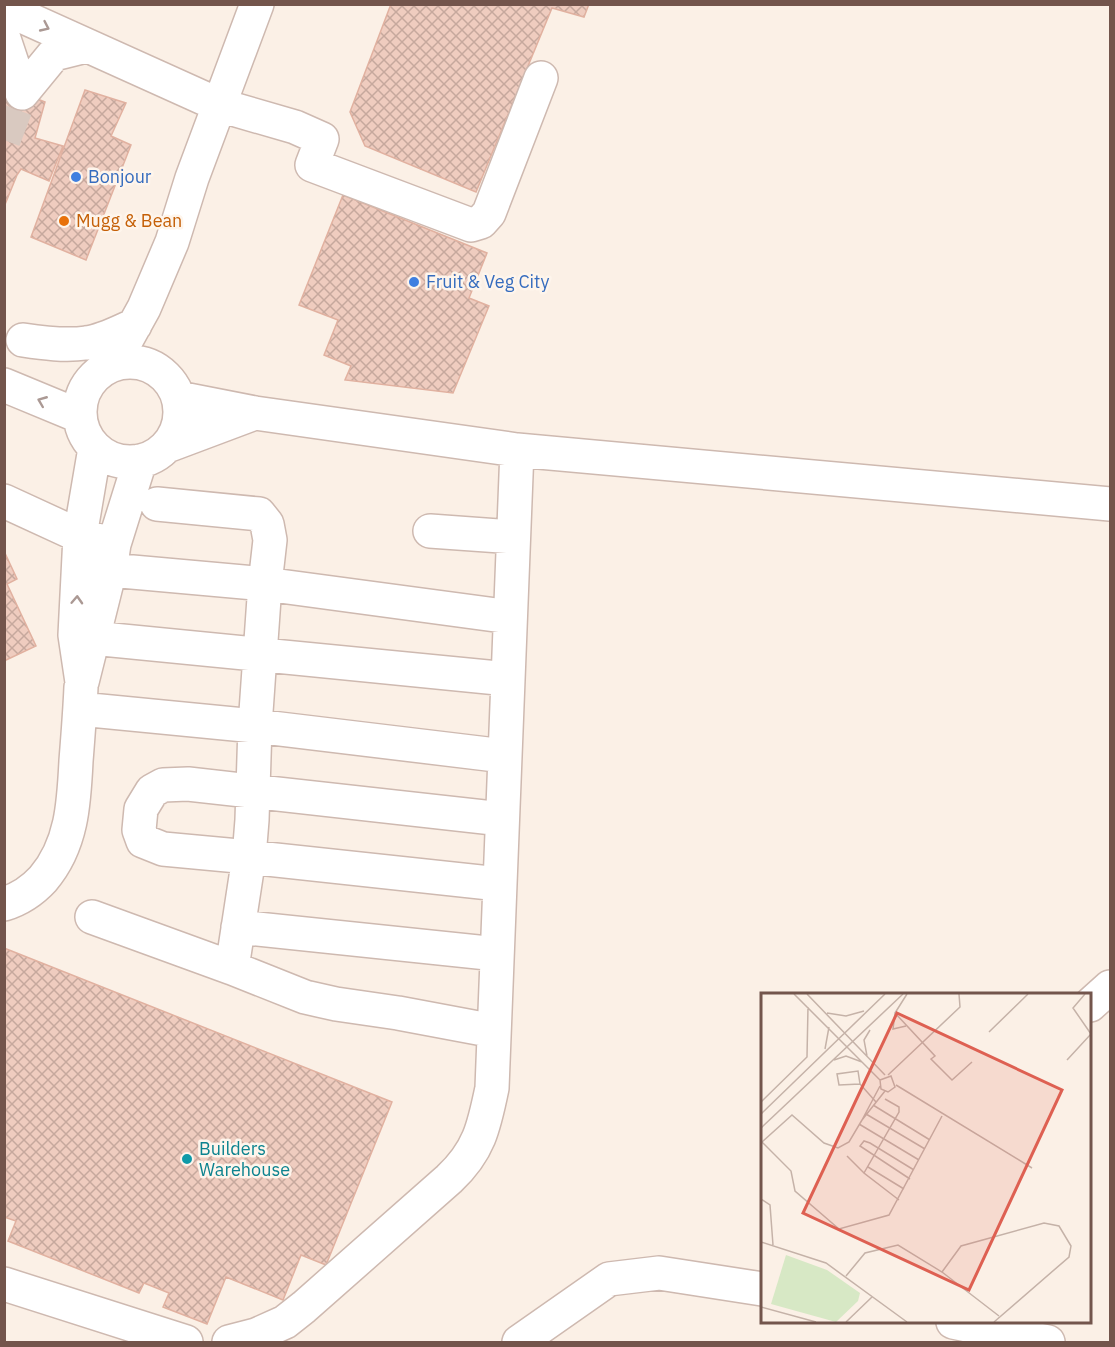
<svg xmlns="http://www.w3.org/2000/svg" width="1115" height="1347" viewBox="0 0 1115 1347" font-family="'IBM Plex Sans',sans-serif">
<defs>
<pattern id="building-cross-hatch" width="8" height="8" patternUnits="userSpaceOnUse" patternTransform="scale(1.5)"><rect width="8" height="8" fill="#efccbf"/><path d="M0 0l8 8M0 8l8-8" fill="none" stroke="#c6a89d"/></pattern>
</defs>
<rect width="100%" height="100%" fill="#fbf0e6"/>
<!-- building -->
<path fill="url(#building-cross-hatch)" stroke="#e1b1a0" stroke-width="1.5" d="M391,4H589L584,17L552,8L476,192L365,146L350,112Z
M7,87L45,102L35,138L63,146L49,181L21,169L17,175L4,207V94Z
M85,90L126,103L111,136L131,145L86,260L31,237Z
M343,195L487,253L469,298L489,306L453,393L345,380L351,366L324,355L338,320L299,305Z
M4,551L17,579L7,584L36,646L4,661Z
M4,948L392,1102L326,1265L301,1255L283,1300L226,1277L207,1324L163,1307L169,1293L144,1283L139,1293L8,1241L16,1221L4,1217Z"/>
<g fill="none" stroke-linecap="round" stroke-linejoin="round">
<!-- minor-tunnel -->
<path stroke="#d9c9c0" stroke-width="33" stroke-dasharray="33 16" stroke-linecap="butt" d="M4,140L22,93"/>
<!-- minor casing -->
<g stroke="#ceb9b0" stroke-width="36">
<path id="minor" d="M4,8L219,105L295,127L322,139L312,165L471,225L481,222L489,213L541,78
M4,39L22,93
M22,93L54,54L86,46
M23,340C43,343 65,346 86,343C103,341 119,332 135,325
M80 412a50 50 0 1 1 100 0a50 50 0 1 1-100 0Z
M113,364L144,308L172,242L192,178L257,4
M4,385L79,416
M178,398L255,413L517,450L1110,504
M167,446L255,413
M95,448L80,536L75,635L82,682L110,570L114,544L140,461
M4,501L80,536L101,541
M157,504L259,514L267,524L270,540L265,584L255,726L252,820L249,857L232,968L305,997L336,1004L398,1013L494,1031
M430,531L513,537
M110,570L265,584L510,617
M92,638L508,679
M80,709L255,726L504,756
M499,884L249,857L163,849L143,841L139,830L141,809L152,791L163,785L188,784L502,819
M4,904C20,899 32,891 43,879C72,845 74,803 76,761C78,736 80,711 81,687
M92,917L232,968
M238,927L497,954
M1090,1005L1110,987
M4,1284L186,1342
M953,1322L1048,1342
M229,1342L256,1335L285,1322L304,1307L449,1179C479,1151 484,1127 492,1088L517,450
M519,1342L609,1279L659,1273L762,1289"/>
</g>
<!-- minor -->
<use href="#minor" stroke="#fff" stroke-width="33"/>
</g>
<!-- one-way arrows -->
<defs><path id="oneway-chevron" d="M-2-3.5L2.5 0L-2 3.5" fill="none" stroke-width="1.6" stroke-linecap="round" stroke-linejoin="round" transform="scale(1.5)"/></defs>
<g stroke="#ab9994">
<use href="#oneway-chevron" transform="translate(45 27) rotate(25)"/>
<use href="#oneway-chevron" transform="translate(42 401) rotate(-158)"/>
<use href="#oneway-chevron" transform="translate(77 600) rotate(-87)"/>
</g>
<!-- markers -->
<g fill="#3f7fe0" stroke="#fef5ec" stroke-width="2">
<circle cx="76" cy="177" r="6"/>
<circle cx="414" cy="282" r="6"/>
</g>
<circle fill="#e8710a" stroke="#fef5ec" stroke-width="2" cx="64" cy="221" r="6"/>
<circle fill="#0f9aa8" stroke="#fef5ec" stroke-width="2" cx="187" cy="1159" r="6"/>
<g text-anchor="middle" stroke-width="5" stroke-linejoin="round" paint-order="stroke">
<!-- shop labels -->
<g font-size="18" fill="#366cbe" stroke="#fef5ec" text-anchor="start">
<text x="88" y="183">Bonjour</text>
<text x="426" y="288">Fruit &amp; Veg City</text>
</g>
<!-- food labels -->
<g font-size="18" fill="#c56008" stroke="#fef5ec" text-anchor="start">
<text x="76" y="227">Mugg &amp; Bean</text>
</g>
<!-- culture labels -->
<g font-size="18" fill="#0d838f" stroke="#fef5ec" text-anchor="start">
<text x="199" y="1155">Builders<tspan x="199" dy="21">Warehouse</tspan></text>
</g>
</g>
<!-- overview -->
<g transform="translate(761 993)">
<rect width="330" height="330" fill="#fbf0e6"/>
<path d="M25,262L66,277L99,300L97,308L75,329L10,311Z" fill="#d7e8c5"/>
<path fill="none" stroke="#c5b2a8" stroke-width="1.5" d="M33,1L119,87L120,96L127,99L134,94L130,83L119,87M46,1L124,82M146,1L134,20L174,63L170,66L191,87L211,69M66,20L85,23L103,18M134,20L132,36L145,33M228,39L267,1M64,56L68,34M106,63L103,47L109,37M73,67L85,63L101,69M306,67L330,41L312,15L324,1M127,82L199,14L198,1M99,91L78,92L76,81L97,78L99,91L115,109M135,92L271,175M119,93L101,127L124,98M124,106L138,114V119L103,180L138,207M0,109L46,64L47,14M112,112L169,147M0,121L124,1M105,121L164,156M101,127L88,149L77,155L63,150L31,122L1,149L30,178L34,198L78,236L128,222L181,123M98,131L158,167M0,135L142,1M86,163L103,180M107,174L143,196M149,186L99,153L103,148L109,150L153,177M0,206L9,212L12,252M0,249L65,270L146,329M181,279L200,253L283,230L298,233L310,253L308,264L233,329M85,283L104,260L137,252L181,279L238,323M0,314L55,329M85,329L111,304"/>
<path fill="#de6052" fill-opacity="0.15" stroke="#de6052" stroke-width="3" d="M136,20L301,97L208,297L42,220Z"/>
<rect width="330" height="330" fill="none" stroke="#73554c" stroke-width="3"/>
</g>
<!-- border -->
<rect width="1115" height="1347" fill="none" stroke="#73554c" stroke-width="12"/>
</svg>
